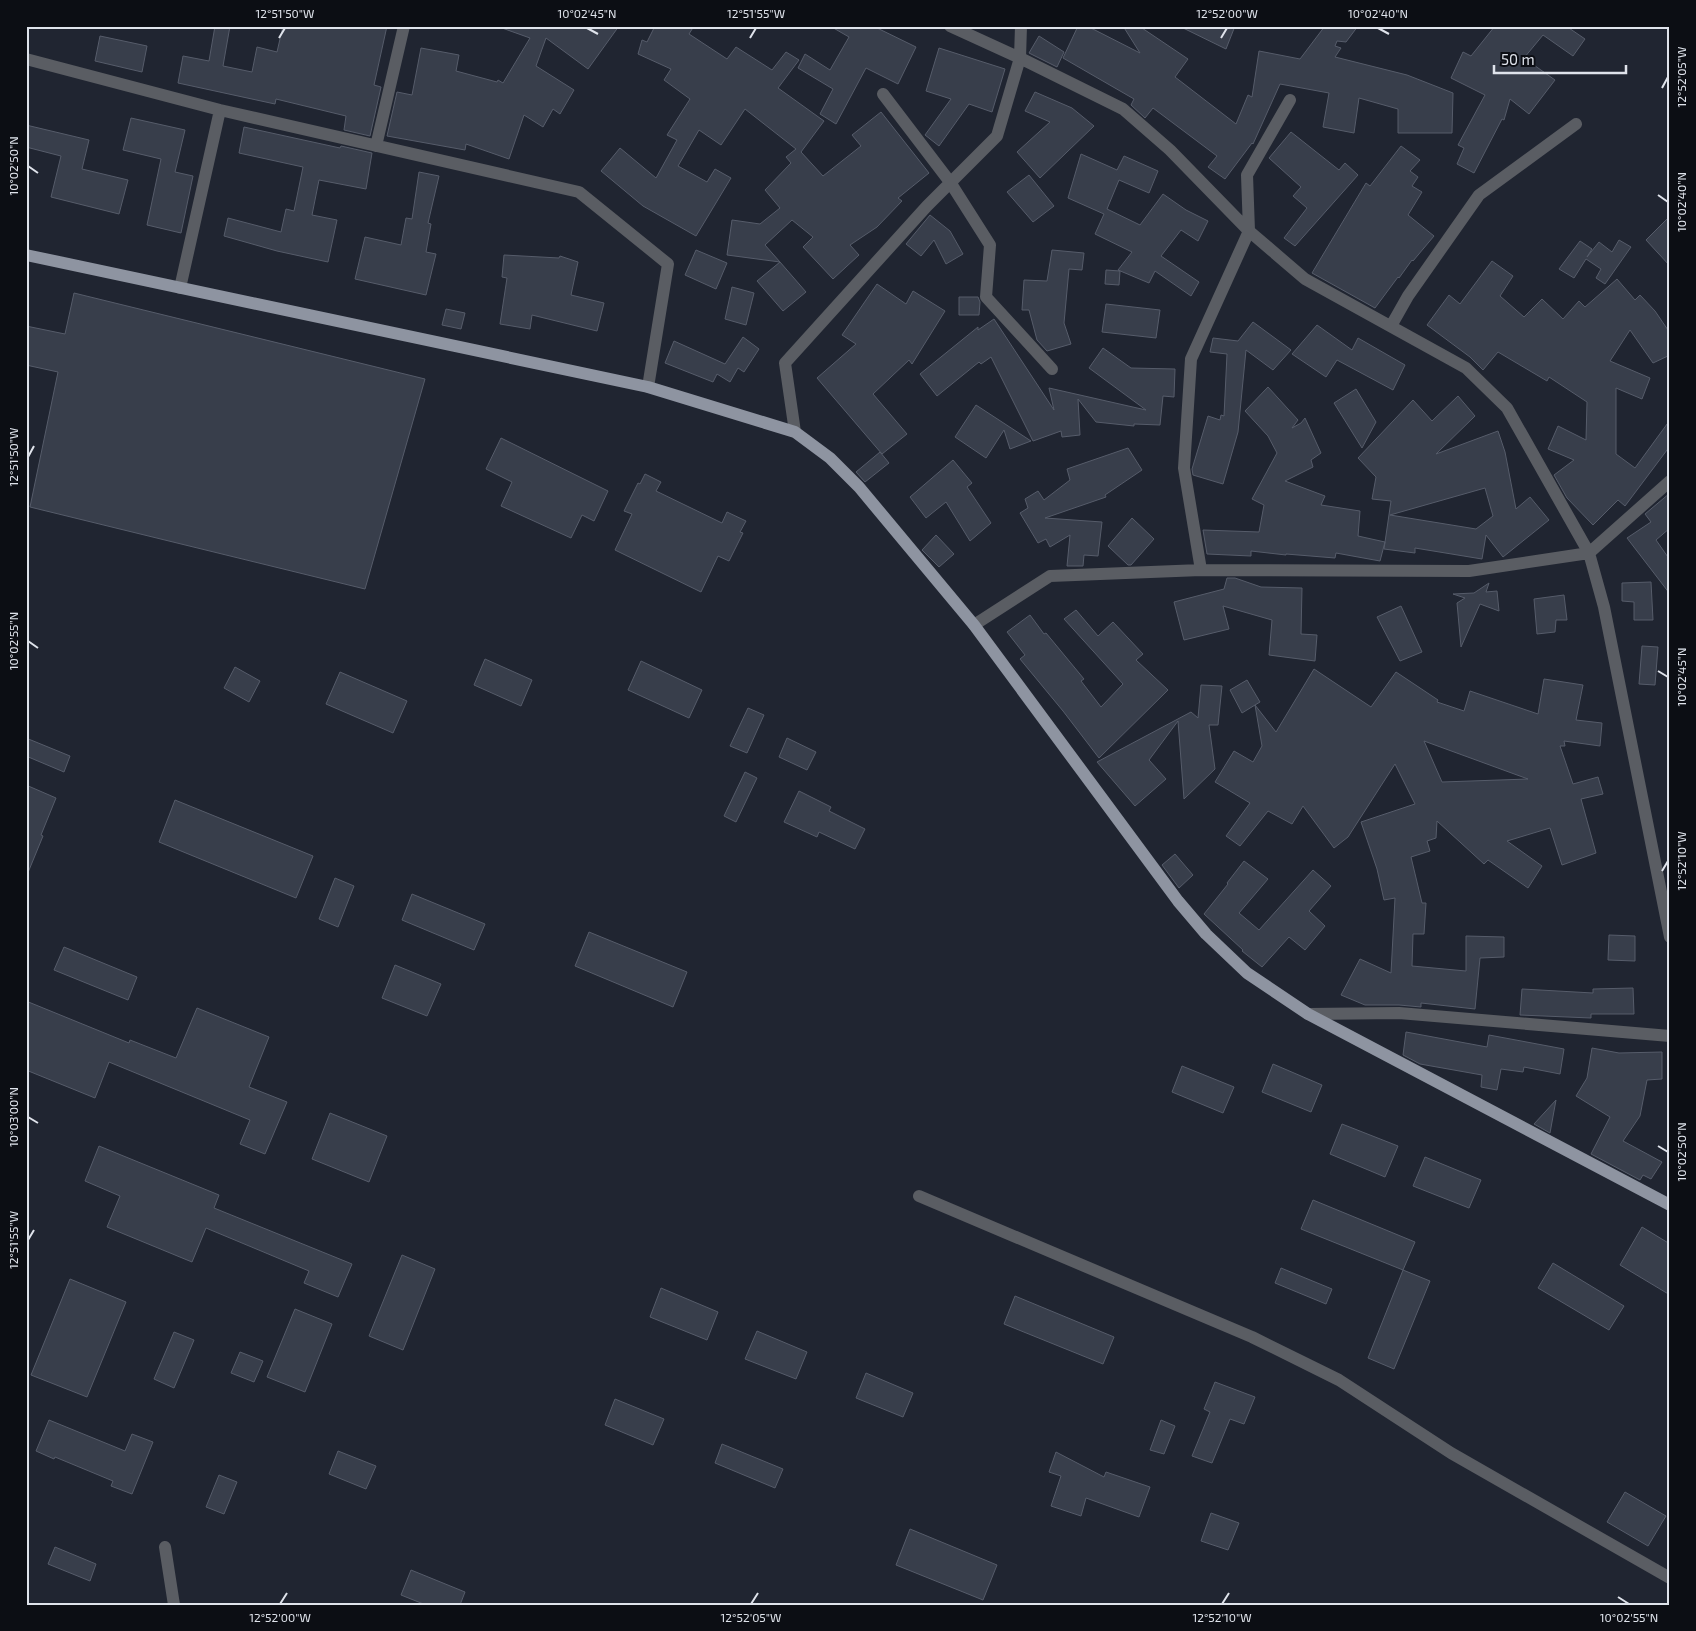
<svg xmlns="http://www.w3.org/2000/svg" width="1696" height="1631" viewBox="0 0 1696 1631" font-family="'Exo 2',sans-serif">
<rect width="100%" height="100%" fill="#202531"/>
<!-- building -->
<path fill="#383e4b" stroke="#565c6a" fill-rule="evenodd" d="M215,26H230L223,66L252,72L257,47L277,52L283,26H387L374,85L381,87L370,136L344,130L346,116L276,99L275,104L178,83L183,56L209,61Z
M502,26H619L588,69L546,38L536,66L574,90L560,114L553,109L543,127L524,115L509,159L466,144L465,150L387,136L397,92L412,95L421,48L459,55L456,71L497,82L498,80L503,83L530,38L502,28Z
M655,26H694L689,34L727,59L736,47L772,70L786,52L799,60L778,88L824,121L801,152L823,176L861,146L852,135L881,112L929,173L898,198L902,201L877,227L850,245L859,255L833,279L803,247L813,237L792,220L765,245L780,262L727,255L732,220L760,224L780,208L765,190L791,163L786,157L796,149L745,109L721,145L699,130L678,166L707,182L715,169L731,178L696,236L643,206L601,171L620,148L656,178L677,140L667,135L690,99L664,80L671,69L638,54L642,40L647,42Z
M830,26H873L916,47L898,84L866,68L836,124L820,114L833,89L798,68L805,54L830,70L849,37Z
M1078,26H1087L1140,53L1123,26H1139L1188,59L1175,77L1236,124L1248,95L1252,97L1259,51L1300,59L1325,26H1358L1346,42L1337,41L1335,46L1341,48L1335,57L1407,75L1453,93L1452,133H1398V109L1359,98L1354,133L1323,127L1329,93L1280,84L1253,144L1252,143L1225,179L1208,167L1217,156L1153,108L1145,118L1131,105L1134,99L1063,58Z
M1179,26H1235L1226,49Z
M1495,26H1566L1585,39L1573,56L1543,35L1524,58L1555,80L1529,114L1510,99L1504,120L1502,119L1474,173L1457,164L1464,148L1458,145L1485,95L1451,78L1463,52L1471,56Z
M100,36L147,46L142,72L95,61Z
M1039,36L1064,52L1057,67L1029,53Z
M939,48L1005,69L992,112L969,104L939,146L925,135L951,99L926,91Z
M1035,92L1072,108L1094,126L1040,178L1017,152L1050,122L1025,111Z
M131,118L185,130L175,172L193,176L181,233L147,225L161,159L123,150Z
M26,125L89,140L82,169L128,180L119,214L51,197L61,156L26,147Z
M244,127L340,148L341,146L372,153L366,189L319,180L312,215L337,220L328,262L277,251L224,236L228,218L281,232L286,209L294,211L303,167L239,153Z
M1291,132L1339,170L1345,163L1358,175L1295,246L1284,238L1307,208L1293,196L1301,187L1269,158Z
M1401,146L1420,160L1410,171L1418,177L1412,186L1422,192L1408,215L1434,236L1413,261L1412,260L1399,278L1398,277L1375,308L1312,273L1366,183L1370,186Z
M1081,154L1117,170L1124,156L1158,171L1149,193L1119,180L1107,209L1140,225L1163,194L1186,210L1208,221L1198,241L1181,230L1161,256L1199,282L1191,296L1155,271L1149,283L1118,270L1132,252L1095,234L1104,214L1068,198Z
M419,172L439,176L428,223L431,224L426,252L436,254L426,295L355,279L365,237L401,245L406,218L412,219Z
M1029,175L1054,206L1033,222L1007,192Z
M930,215L950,231L963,254L946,264L934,240L921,256L906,244Z
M1670,216V266L1646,240Z
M1619,240L1631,247L1605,284L1596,278L1601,269L1586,259L1574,278L1559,269L1580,241L1592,249L1587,257L1599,242L1612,252Z
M696,250L727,263L716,289L685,275Z
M1052,250L1084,253L1082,270L1069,269L1064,323L1071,344L1047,351L1037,340L1029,310H1022L1024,280L1047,281Z
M504,255L559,258L560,256L578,262L571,295L604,303L597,331L532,315L530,329L500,324L507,278L502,277Z
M1492,261L1513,276L1500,296L1524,317L1542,299L1563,319L1579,301L1585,307L1617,279L1635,300L1640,295L1655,311L1670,333V355L1653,363L1630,330L1610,361L1650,378L1642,399L1616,388V454L1635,468L1670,420V446L1625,506L1618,500L1593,525L1567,498L1554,475L1574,460L1548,449L1558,426L1586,440L1587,402L1549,377L1547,381L1498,352L1483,370L1470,357L1427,325L1449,295L1460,304Z
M780,262L806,292L783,311L757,281Z
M1106,270L1120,271L1119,285L1105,284Z
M877,284L906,304L913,291L945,311L912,364L909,360L873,394L907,434L882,454L817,378L856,344L842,335Z
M732,287L754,293L746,325L725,319Z
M74,293L425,379L365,589L30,507L58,372L26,365V326L65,334Z
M959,297H978L980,302L979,315H959Z
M1106,304L1160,310L1156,338L1102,332Z
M446,309L465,313L461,329L442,325Z
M994,319L1054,410L1049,388L1146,410L1089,368L1103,348L1131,368L1175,369L1174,397L1163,396L1160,425L1134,424V426L1096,422L1078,399L1080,435L1062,437L1061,431L1033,441L991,357L981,364L979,362L937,396L920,374L978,327V330Z
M1253,322L1291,350L1273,370L1246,350L1238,432L1223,484L1193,475L1192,469L1208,416L1220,420L1221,415L1224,416L1227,354L1210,352L1213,338L1238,341Z
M1317,325L1352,350L1358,338L1405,365L1393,390L1337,360L1326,377L1292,354Z
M743,337L759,349L744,372L738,368L730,382L717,374L713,382L665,363L674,341L725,364Z
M1268,387L1298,420L1292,428L1301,423L1305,418L1321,453L1311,460L1313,467L1285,481L1325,496L1321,505L1360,511L1358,536L1385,542L1380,561L1336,553L1335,558L1286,554V555L1251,551V556L1207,554L1203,530L1259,532L1264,505L1252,499L1277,453L1268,436L1245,411Z
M1356,389L1376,422L1362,448L1334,403Z
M1458,396L1475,416L1436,454L1498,431L1505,452L1516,509L1530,497L1549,520L1503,557L1486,535L1482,559L1415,548V553L1384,549L1391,501L1372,499L1376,477L1358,458L1413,400L1432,421ZM1485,488L1493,516L1476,529L1390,515Z
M976,405L1002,422L1031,441L1010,449L1004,430L986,458L955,437Z
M501,438L608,491L594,521L582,515L571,538L501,506L512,482L486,469Z
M1128,448L1142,470L1105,495L1106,497L1045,518L1102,522L1098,556L1084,555L1083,566H1067L1070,535L1050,547L1046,539L1038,543L1020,513L1028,508L1025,499L1038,491L1044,500L1070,480L1067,469Z
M880,452L889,463L865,482L856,472Z
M953,460L972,483L967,487L991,523L970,541L946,502L926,518L910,497Z
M645,474L661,482L656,491L722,523L727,512L746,521L740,532L743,533L729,561L718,556L701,592L615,550L632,514L624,511L638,483L640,484Z
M1670,493V528L1656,540L1670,560V594L1627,538L1651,522L1645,514Z
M1132,518L1154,539L1131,565H1128L1108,546Z
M936,535L954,554L939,567L922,550Z
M1227,578H1235L1261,587L1302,588L1301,634L1317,635L1315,661L1269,655L1272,620L1223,606L1229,629L1184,640L1174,602L1224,589Z
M1651,582L1653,620H1634V602L1622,601V583Z
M1489,583L1486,592L1497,591L1499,611L1480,604L1461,647L1457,603L1465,598L1453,594L1474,593Z
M1564,595L1567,620H1556L1555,632L1537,634L1534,599Z
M1401,606L1422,652L1400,661L1377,617Z
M1076,610L1098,636L1113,622L1143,654L1136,660L1168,690L1099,758L1063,711L1020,659L1025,655L1007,632L1030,615L1044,634L1046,633L1084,679L1081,681L1101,707L1123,684L1064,619Z
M1642,646L1658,647L1655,685L1639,684Z
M485,659L532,680L521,706L474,685Z
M641,661L702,690L689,718L628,690Z
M235,667L260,681L249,702L224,688Z
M1314,669L1371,707L1396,672L1438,700L1437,702L1464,711L1470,691L1538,714L1544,679L1583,685L1576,720L1602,723L1600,746L1564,741L1565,746H1560L1573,784L1598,777L1603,794L1581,799L1596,853L1562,865L1550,828L1507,841L1542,866L1528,888L1488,860L1484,864L1437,821L1436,838L1427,841L1430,851L1411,857L1422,903H1426L1424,934H1413L1412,966L1466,971V936L1504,937V957L1480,958L1475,1009L1421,1003V1007L1399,1005H1365L1341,995L1360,959L1391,973L1395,898L1384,900L1377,869L1361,822L1415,804L1395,764L1348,837L1334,848L1303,806L1292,824L1268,811L1240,846L1226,836L1250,803L1215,782L1234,751L1253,762L1262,746L1255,705L1242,713L1230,690L1247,680L1260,702L1255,705L1276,732ZM1424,741L1528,779L1442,782Z
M340,672L407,701L393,733L326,704Z
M1201,685L1222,686L1218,725H1209L1215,769L1184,799L1178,721L1149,760L1166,779L1135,806L1097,762L1191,712L1198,718Z
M748,708L764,715L747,753L730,746Z
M26,738L70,756L64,772L26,756Z
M787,738L816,752L807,770L779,757Z
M745,772L757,778L736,822L724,816Z
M26,785L56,798L41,835L43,836L27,875Z
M799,791L831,807L829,811L865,829L855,849L819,832L817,837L784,822Z
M175,800L313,856L296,898L159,842Z
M1175,854L1193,875L1179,888L1162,865Z
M1244,861L1268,879L1239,913L1259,930L1313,870L1331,886L1309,911L1325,926L1305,950L1289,937L1262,967L1242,951L1243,950L1204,914L1228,884L1227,883Z
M335,878L354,886L338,927L319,919Z
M412,894L485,924L474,950L402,920Z
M589,932L687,972L673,1007L575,966Z
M1609,935L1635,936V961L1608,960Z
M64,947L137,977L128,1000L54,970Z
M395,965L441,984L427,1016L382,998Z
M1633,988L1634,1014H1591V1018L1520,1015L1522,989L1593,993V989Z
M26,1001L129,1043L130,1040L176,1058L197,1008L269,1037L249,1087L287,1102L265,1154L240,1144L250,1120L109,1062L95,1098L26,1070Z
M1406,1032L1487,1047L1489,1035L1564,1049L1560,1074L1524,1067L1523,1072L1501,1069L1497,1090L1481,1087L1482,1075L1420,1064L1403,1055Z
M1592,1048L1619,1053L1662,1052V1079L1647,1080L1640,1116L1623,1141L1662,1162L1651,1179L1643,1175L1640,1180L1591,1154L1610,1117L1576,1096L1587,1078Z
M1273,1064L1322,1085L1311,1112L1262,1092Z
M1182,1066L1234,1087L1223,1113L1172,1092Z
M1556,1100L1550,1133L1534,1124Z
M330,1113L387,1136L369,1182L312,1159Z
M1342,1124L1398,1146L1385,1177L1330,1154Z
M99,1146L219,1195L214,1208L352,1264L338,1297L304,1283L309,1271L206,1228L192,1262L107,1227L120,1196L85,1181Z
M1425,1157L1481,1180L1469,1208L1413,1186Z
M1313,1200L1415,1242L1403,1270L1301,1229Z
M1642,1227L1670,1244V1295L1620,1265Z
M402,1255L435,1269L403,1350L369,1336Z
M1553,1263L1624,1306L1609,1330L1538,1288Z
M1281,1268L1332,1289L1326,1304L1275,1283Z
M1403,1270L1430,1281L1394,1369L1368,1358Z
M70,1279L126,1302L87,1397L31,1375Z
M661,1288L718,1312L707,1340L650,1317Z
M1015,1296L1114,1337L1103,1364L1004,1324Z
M295,1309L332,1324L305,1392L267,1377Z
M757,1331L807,1352L796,1379L745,1359Z
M174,1332L194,1340L174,1388L154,1379Z
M240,1352L263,1361L254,1382L231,1373Z
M866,1373L913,1393L903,1417L856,1398Z
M1215,1382L1255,1397L1244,1424L1230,1419L1212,1463L1192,1456L1210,1412L1204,1409Z
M615,1399L664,1419L653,1445L605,1425Z
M49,1420L125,1451L132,1434L153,1442L132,1494L111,1486L113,1481L55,1457L54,1459L36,1451Z
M1161,1420L1175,1426L1164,1454L1150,1450Z
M722,1444L783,1469L775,1488L715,1463Z
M338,1451L376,1466L366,1489L329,1474Z
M1056,1452L1104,1477L1106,1472L1150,1487L1139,1517L1086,1498L1081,1516L1051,1506L1061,1476L1049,1472Z
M219,1475L237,1482L224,1514L206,1507Z
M1625,1492L1666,1516L1648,1546L1607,1522Z
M1211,1513L1239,1523L1228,1550L1201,1541Z
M910,1529L997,1565L983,1600L896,1565Z
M55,1547L96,1564L90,1581L48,1564Z
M411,1570L465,1592L460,1605H426L401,1595Z"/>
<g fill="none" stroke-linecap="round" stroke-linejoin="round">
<!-- minor -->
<path stroke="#5a5d63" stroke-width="12" d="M950,26L1020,58L1123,109L1170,150L1249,231L1305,279L1466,368L1507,408L1589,553L1604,607L1670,937
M26,59L220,110L579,192L668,264L648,387
M883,94L950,182L990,245L986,297L1052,369
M376,146L404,26
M180,288L220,110
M1391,326L1408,296L1479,195L1576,124
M795,432L785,363L927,206L997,136L1020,58L1021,26
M1201,570L1184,468L1191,359L1249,231L1247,175L1290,100
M974,625L1050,576L1201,570L1469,571L1589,553L1670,481
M1308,1014L1399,1013L1670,1036
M919,1196L1252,1337L1339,1380L1451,1453L1670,1578
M165,1547L174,1605"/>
<!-- major -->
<path stroke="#8e94a1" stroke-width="12" d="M26,255L648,387L795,432L830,458L859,487L974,625L1178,901L1206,934L1247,973L1308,1014L1670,1205"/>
</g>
<!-- ticks -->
<path fill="none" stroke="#dfe3eb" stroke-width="2" d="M587,28L598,34M1378,28L1389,34M279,38L285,28M750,38L756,28M1221,38L1227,28M1662,88L1668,77M28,166L38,173M1658,195L1668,202M28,457L34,446M28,641L38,648M1658,671L1668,677M1662,871L1668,861M28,1117L38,1123M1658,1146L1668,1152M28,1240L34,1230M1618,1597L1629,1604M280,1604L287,1593M751,1604L758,1593M1222,1604L1229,1593"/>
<!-- border -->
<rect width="1696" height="1631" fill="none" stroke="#0c0e14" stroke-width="55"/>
<!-- scale -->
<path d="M1494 65v8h132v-8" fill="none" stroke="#dfe3eb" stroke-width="2.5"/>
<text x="1501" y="65" font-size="15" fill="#dfe3eb" stroke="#0c0e14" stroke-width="4" paint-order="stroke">50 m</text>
<rect x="28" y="28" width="1640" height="1576" fill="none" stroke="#dfe3eb" stroke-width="2"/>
<g font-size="12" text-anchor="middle" fill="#dfe3eb">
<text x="285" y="18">12°51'50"W</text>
<text x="587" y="18">10°02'45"N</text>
<text x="756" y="18">12°51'55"W</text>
<text x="1227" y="18">12°52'00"W</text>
<text x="1378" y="18">10°02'40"N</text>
<text transform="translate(1682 77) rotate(-90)" y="4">12°52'05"W</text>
<text transform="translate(14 166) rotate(-90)" y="4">10°02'50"N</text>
<text transform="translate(1682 202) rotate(-90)" y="4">10°02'40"N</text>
<text transform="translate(14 457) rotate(-90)" y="4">12°51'50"W</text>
<text transform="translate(14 641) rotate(-90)" y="4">10°02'55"N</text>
<text transform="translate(1682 677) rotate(-90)" y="4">10°02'45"N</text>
<text transform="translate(1682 861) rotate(-90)" y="4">12°52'10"W</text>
<text transform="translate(14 1117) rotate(-90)" y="4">10°03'00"N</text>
<text transform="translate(1682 1152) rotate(-90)" y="4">10°02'50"N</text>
<text transform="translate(14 1240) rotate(-90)" y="4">12°51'55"W</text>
<text x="280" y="1622">12°52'00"W</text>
<text x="751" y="1622">12°52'05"W</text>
<text x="1222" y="1622">12°52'10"W</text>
<text x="1629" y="1622">10°02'55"N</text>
</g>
</svg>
